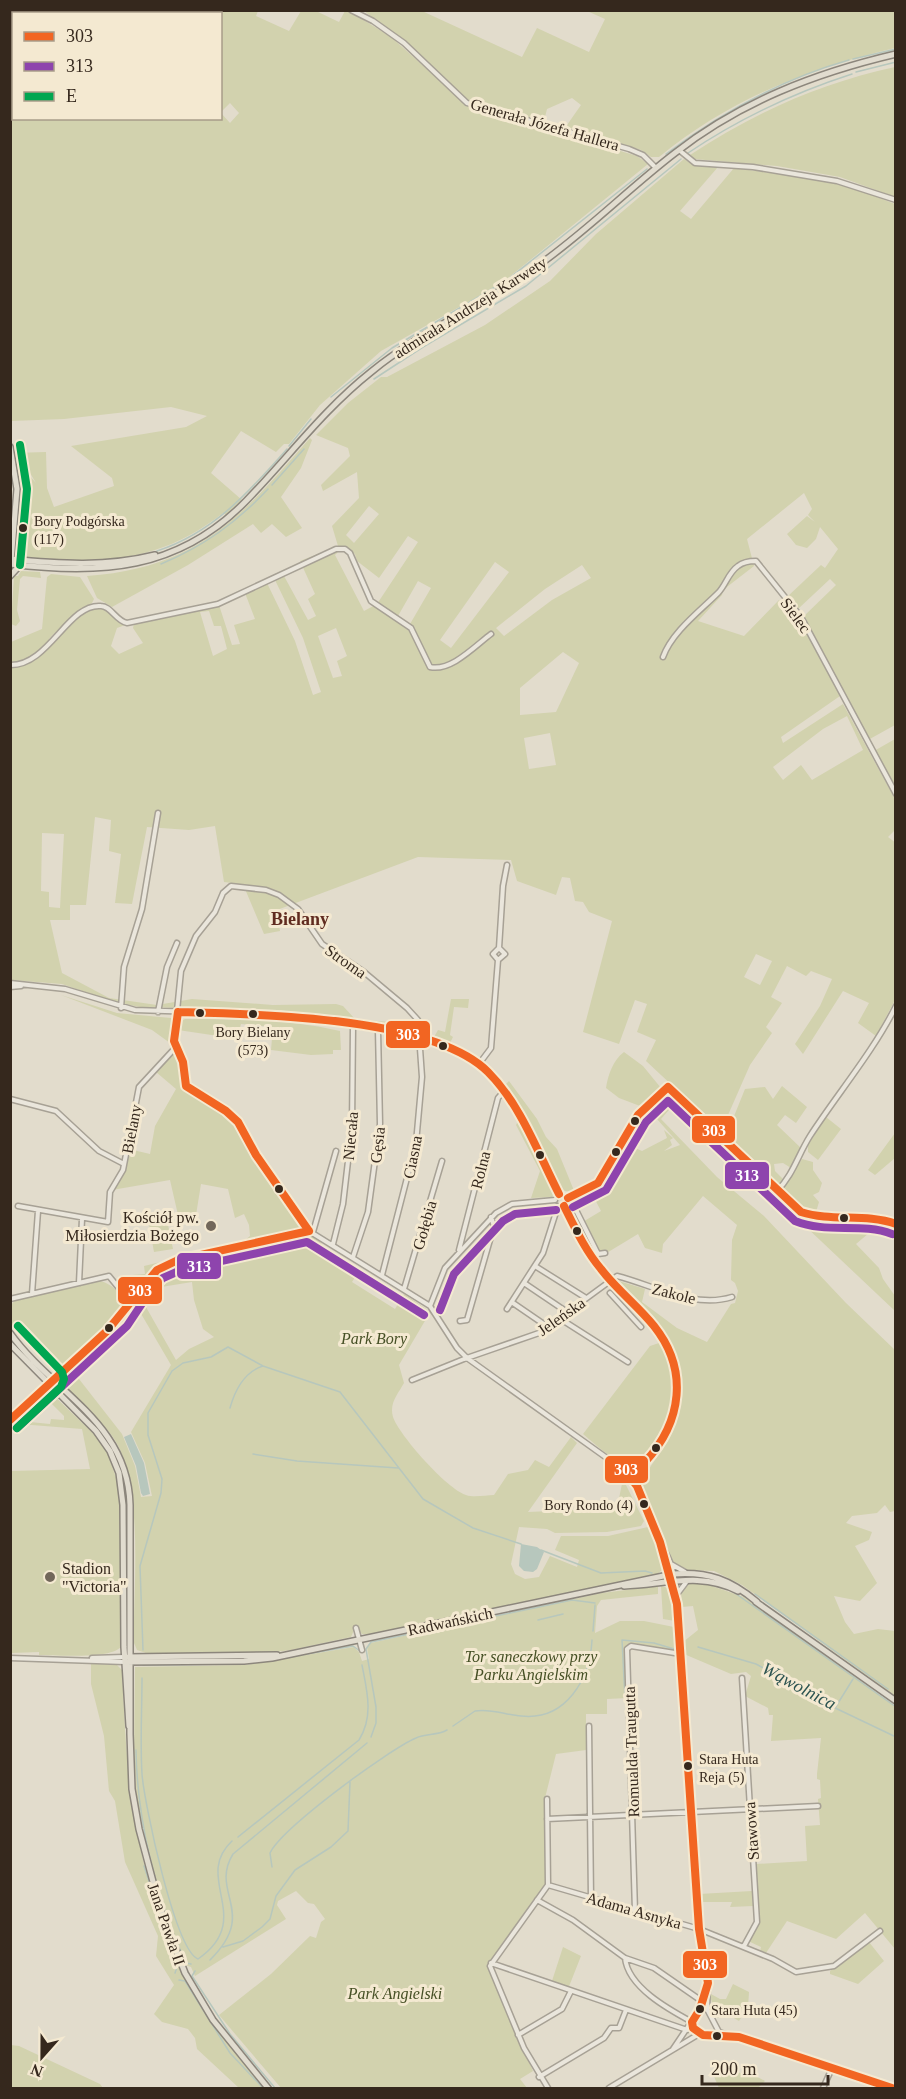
<svg xmlns="http://www.w3.org/2000/svg" width="906" height="2099" viewBox="0 0 906 2099" font-family="Georgia,serif">
<rect width="100%" height="100%" fill="#e2dccc"/>
<!-- green -->
<path fill="#d2d2ae" fill-rule="evenodd" d="M10,11H258L256,16L289,31L301,11H316L339,22L345,11H349L391,37L467,105L637,156L648,164L502,283L381,351L320,405L289,444H284L276,452L241,431L211,473L242,500L226,515L223,513C168,556 117,564 49,559C38,558 21,560 16,550L23,523L19,522L16,465L22,467L36,483L24,463L14,459L13,453L46,452L47,488L54,507L114,486L112,478L71,446L186,427L207,416L171,407L64,419L11,421ZM14,14H220L221,112L230,103L239,113L230,123L221,113L220,118H14Z
M364,11H422L522,57L537,28L589,52L605,19L587,11H895V48C807,69 730,99 659,157H651L641,150L595,135L468,100L414,49ZM572,98L581,105L567,125L544,121L547,109Z
M895,67V197L840,177L777,166L694,159L690,155C753,113 821,83 895,67Z
M684,159L693,165L718,167L680,211L691,219L734,168L838,182L895,204V725L868,740L803,617L836,585L830,579L798,609L787,597L821,565L825,568L838,549L820,527L816,539L807,548L796,545L787,534L807,516L815,522L808,515L812,509L804,493L747,539L754,566L723,590L722,595L698,621L744,636L779,600L799,619L840,696L781,737L783,743L843,704L895,799V830L888,837L896,843L895,1000L876,1036L858,1023L869,1003L843,991L803,1054L795,1044L820,1006L832,979L811,971L806,976L787,966L771,997L782,1003L766,1027L772,1033L750,1065L721,1131L646,1061L656,1040L637,1032L647,1004L635,1000L619,1044L583,1032L612,921L589,912L583,902L575,901L570,878L562,877L556,895L517,881L511,860L418,857L277,910L280,931L264,934L245,889L234,888L232,883L224,882L215,826L189,830L147,827L132,904L115,903L121,854L109,851L111,820L95,817L86,905H70V920H50L62,973L109,998L157,1005L192,999L273,1005L336,1004L343,1006L355,1019L412,1024L416,1029L414,1031L279,1010L140,1007L114,1002L62,984L11,980L10,667L17,664L11,663V642L42,629L47,577L51,574L80,577L94,599C89,613 60,625 49,639L53,643C63,629 86,606 104,608L125,625L117,628L111,646L119,654L143,643L133,628L134,624L219,605L232,645L240,644L234,625L255,619L245,593L267,583L295,641L313,695L321,692L303,638L275,580L284,576L308,620L316,616L308,599L315,594L300,561L338,546L332,526L359,498L357,472L323,491L321,485L350,456L348,448L316,435L348,403L381,377H387L485,325L550,281L596,234ZM369,506L379,514L354,543L346,535ZM408,536L418,542L377,604L364,611L335,555L344,547L355,554L357,561L379,578ZM495,562L509,572L451,648L440,640ZM582,565L591,578L552,600L504,636L496,628L545,589ZM418,581L431,588L410,624L398,616ZM209,611L214,626H221L227,649L213,656L200,612ZM336,628L347,656L337,661L342,676L333,678L318,636ZM563,652L579,663L556,712L520,715V688ZM847,716L863,750L812,780L801,765L783,780L773,767L823,729ZM550,733L556,765L529,769L524,738ZM42,833L64,834L60,908L49,907V892L41,891ZM756,954L772,961L760,985L744,977Z
M310,438L312,440L301,468L281,497L302,528L286,537L272,524L261,533L253,524L188,565L112,607L97,598L87,576C198,568 241,517 310,438Z
M21,571L40,572L41,578L23,576L20,579L17,610L20,621L16,626L11,624L14,576H18Z
M895,739V781L891,784L874,751Z
M61,995L117,1013L171,1018L174,1022L170,1043L152,1030Z
M451,999H469L468,1008L454,1007L450,1035L453,1037L450,1043L434,1037L438,1030L445,1032Z
M185,1019C238,1019 288,1019 340,1031L341,1050H333V1054L311,1055L271,1050L273,1027L241,1024L239,1032L226,1030L225,1037L178,1030L180,1022Z
M176,1051L181,1063L184,1088L224,1112L236,1124L258,1164L303,1225L300,1228L244,1241L250,1236L249,1225L244,1214L235,1218L228,1189L201,1184L196,1215H178L170,1180L112,1190L126,1162L129,1149L150,1154L155,1126L176,1089L156,1072Z
M624,1052L643,1066L661,1088L640,1106L619,1098L606,1088C608,1075 613,1060 624,1052Z
M509,1081L537,1119L546,1137L557,1149L575,1193L561,1190L517,1102L505,1085Z
M782,1086L807,1107L796,1123L785,1115L777,1125L802,1149L791,1168L783,1163L774,1164L775,1171L784,1180L778,1186L726,1136L745,1089L765,1087L773,1099Z
M667,1094L674,1096L798,1214C825,1226 853,1217 882,1222L856,1244L879,1268L883,1279L895,1296V1311L675,1103L661,1119L717,1177L764,1216L846,1303L895,1350V1511L890,1512L885,1505L877,1513L852,1516L846,1523L872,1532L869,1540L855,1546L877,1583L860,1601L834,1596L845,1622L854,1634L878,1629L895,1631V1696L742,1585L714,1571L687,1570L676,1566C667,1555 639,1500 642,1487C645,1471 657,1458 666,1444C685,1414 688,1376 671,1344C659,1320 635,1301 617,1282L619,1281L645,1289L642,1302L677,1328L707,1342L731,1304L735,1303L738,1291L735,1283L731,1280L732,1240L737,1225L703,1196L663,1244L662,1253L645,1248L638,1234L600,1257L581,1223L601,1211L591,1192L600,1185L624,1143L642,1151L667,1138L664,1130L673,1138L670,1140L672,1145L664,1151L680,1145L649,1110Z
M520,1117L555,1191L552,1197L531,1198L540,1171L516,1125Z
M826,1117L841,1129L818,1160L808,1152V1145Z
M895,1133V1158L875,1175L868,1170Z
M802,1159L813,1162V1170L822,1183L819,1192L813,1195L819,1202L816,1212L798,1205L782,1190Z
M166,1215L173,1249L154,1252L148,1219Z
M310,1233L317,1236L324,1248L359,1271L352,1282L395,1309L404,1294L432,1313L429,1314L399,1365L404,1383C398,1394 389,1403 393,1417C399,1435 447,1489 466,1495C474,1498 486,1495 494,1495L508,1474L528,1470L535,1460L549,1467L571,1437L577,1443L528,1512L617,1508L623,1479L644,1521L641,1526L607,1532L555,1533L547,1529L519,1527L511,1564L515,1574L525,1579L539,1577L550,1556L577,1567L579,1560L555,1550L561,1536H608L648,1527L663,1563L662,1570L656,1575L370,1634H362L358,1629L354,1630L351,1637L291,1650L258,1654L146,1653L137,1650L134,1643C133,1587 144,1490 116,1442C104,1420 70,1399 62,1380L87,1354H91L72,1370L122,1434L135,1466L141,1497L152,1496L145,1463L131,1432L171,1365L140,1312L97,1349V1345L117,1328L154,1277L165,1269L189,1262V1260ZM192,1282L194,1300L203,1329L214,1337L189,1349L176,1360L146,1307L156,1298L155,1288Z
M169,1260L155,1267L141,1282L135,1278L128,1287L135,1291L133,1294H125L118,1285L120,1276L145,1274L144,1266Z
M99,1281C109,1282 125,1294 124,1308L60,1369H51L11,1324V1305L15,1300Z
M659,1343C684,1379 673,1431 640,1458L641,1461C619,1469 600,1448 583,1434L650,1346Z
M50,1392L97,1437L107,1452L119,1486L122,1645C116,1660 55,1655 39,1655V1652L11,1653V1471L90,1469L82,1429L19,1424L16,1419L21,1415L30,1422L50,1424L51,1419L64,1420V1416L50,1402L27,1412L28,1409Z
M700,1582L744,1597L895,1706V1949L865,1913L836,1939L787,1921L766,1953L760,1951L761,1947L748,1941L759,1922L756,1864L807,1861L805,1826L820,1825L818,1799L821,1798L820,1780L817,1779V1774L821,1738L771,1741L773,1715H769L768,1708L745,1696L751,1676L746,1672L731,1674L684,1654L683,1642L698,1630L693,1606L682,1607L681,1591L686,1583Z
M658,1586V1594L601,1600L597,1606L595,1633L620,1621H644L674,1627L677,1655L628,1648V1698L607,1699V1714H586V1750L556,1754L545,1798L546,1883L487,1966L533,2071L520,2079L527,2088H281L219,2015L271,1974L310,1936L316,1938L321,1922L325,1919L314,1904L308,1903L296,1891L278,1901L277,1905L286,1919L195,1976L191,1967L185,1965L163,1908L137,1801L134,1754L135,1667L245,1665L354,1647L359,1652L362,1661L369,1659L367,1647L371,1643L602,1593Z
M661,1586L668,1588L671,1593L675,1621L663,1619Z
M91,1662L116,1664L122,1670C126,1755 129,1819 154,1900C162,1926 171,1954 184,1977C207,2018 234,2053 264,2088H239L197,2049L195,2038L188,2029L162,2022L154,2014L174,1985L156,1956L158,1936L125,1862L115,1801L109,1791L104,1736L91,1684Z
M752,1891L753,1906L730,1907L732,1902H700L699,1894Z
M869,1942L884,1961L858,1984L830,1974V1971Z
M563,1947L581,1956L568,1989L552,1981Z
M733,1984L749,1992L748,2007L739,2021L727,2014L717,2018L709,1993L720,1999H726Z
M11,2045L19,2046L100,2084L103,2088H11Z
M712,2072C730,2072 749,2071 765,2081L758,2088H719Z"/>
<!-- water -->
<path fill="#b7c7bd" d="M131,1434L144,1463L150,1494L143,1496L141,1493L136,1466L124,1437Z
M521,1544L537,1547L544,1552L537,1569L533,1572L524,1571L519,1566Z"/>
<g fill="none" stroke-linecap="round" stroke-linejoin="round">
<!-- stream -->
<path stroke="#b7c7bd" stroke-width="1.5" d="M853,59L896,49
M856,72L896,62
M688,153C740,118 793,93 852,74
M666,154C722,112 782,79 849,60
M374,379L423,347L526,286L681,159
M331,397L392,348L507,280L647,169
M289,446L311,419
M272,485L304,449
M157,551C213,533 249,492 287,449
M161,564C204,546 236,523 268,489
M230,1408C235,1390 244,1372 263,1366
M253,1454L297,1461L398,1468
M541,1550L601,1573L645,1571L652,1573
M732,1591L896,1707
M755,1594L888,1689
M538,1620L563,1614
M593,1631L595,1605
M698,1647L756,1664L831,1706L896,1737
M143,1650L140,1566L161,1493L162,1479L148,1435V1413L172,1371L183,1363L211,1357L228,1347L263,1366L340,1392L423,1499L473,1528L521,1544
M272,1660L353,1646L360,1651
M143,1665L235,1664
M142,1678C142,1710 140,1742 142,1774C144,1802 175,1950 198,1959C256,1919 192,1878 232,1841
M625,1699L622,1640L654,1643L674,1649
M835,1708L853,1679
M453,1726L475,1711C490,1708 506,1715 521,1716C566,1721 590,1679 592,1640
M371,1737L376,1723V1707L366,1649L371,1642L572,1600L595,1603
M136,1750C137,1819 156,1900 186,1963L191,1964
M238,1837L359,1740C374,1716 367,1691 362,1665
M144,1866L177,1967L175,1973
M272,1867L270,1853C282,1828 388,1750 416,1738C426,1733 437,1736 447,1730
M223,1947L243,1941L262,1927L270,1919L276,1896L295,1870L331,1847L348,1831L350,1782
M210,1960C259,1912 209,1893 233,1854L367,1743
M195,1971L192,1976L230,2034L275,2088
M179,1980L185,1981L230,2053L263,2088"/>
<!-- minor casing -->
<g stroke="#a7a195" stroke-width="7">
<path id="minor" d="M351,10L373,21L404,43L467,103L629,149L643,155L656,168
M679,150L695,163L753,167L837,181L896,200
M663,657C672,632 700,611 718,593C726,585 728,573 738,566C743,562 749,561 756,561L801,617L896,794
M10,665C49,666 68,603 101,606C111,606 116,621 127,623L218,604L336,549H345L350,553L371,601L411,628L430,667C451,672 476,645 491,634
M499,948L503,886L507,865
M10,983L65,989L135,1010L288,1015L409,1034L440,1043L474,1061L505,1090L521,1114L559,1194
M10,987L21,986
M121,1008L124,967L142,909L158,813
M158,1012L167,967L177,943
M479,1064L491,1048L498,960L493,954L499,948L505,954L498,960
M10,1099L56,1111L99,1151L124,1164
M777,1191C793,1175 798,1155 810,1136C838,1093 873,1052 896,1006
M568,1198L598,1183L638,1115L668,1087L801,1212C831,1225 865,1209 896,1224
M18,1206L108,1222L110,1192L123,1170L139,1087L176,1047
M564,1206C575,1228 585,1250 601,1270C619,1292 643,1310 660,1334C690,1375 681,1429 645,1462L630,1465L625,1471L628,1478L637,1486
M575,1208L598,1254L605,1253
M313,1232L336,1151
M333,1244L343,1204L352,1127L353,1027
M459,1250L498,1098L505,1090
M353,1257L368,1212L380,1124L378,1030
M535,1266L586,1298
M382,1275L416,1143L422,1077L418,1020L407,1008L364,972L322,944L298,909L279,895L266,890L231,886L223,893L215,912L196,936L181,971L174,1041L183,1062L186,1086L226,1111L238,1122L256,1155L309,1231L430,1306L457,1348L467,1358L625,1471
M79,1283L82,1219
M524,1283L567,1312
M404,1289L442,1161
M610,1293L641,1327
M32,1294L38,1211
M10,1299L109,1276L131,1303
M513,1303L548,1327
M430,1306L445,1268L496,1213L512,1204L555,1200
M507,1309L543,1253L558,1206
M559,1318L628,1362
M460,1321L467,1320L494,1226L491,1217
M412,1380L464,1359L539,1333L617,1276C653,1285 694,1309 732,1297
M10,1420C47,1386 86,1354 120,1318C142,1294 142,1271 178,1260L309,1231
M645,1462C627,1497 657,1530 670,1562C674,1572 675,1584 677,1594L699,1929L708,1983L707,2009L719,2032L892,2088
M662,1551L676,1602
M671,1564L685,1572
M678,1593L687,1581
M356,1628L362,1650
M10,1658L125,1662
M92,1658L124,1657
M742,1678L757,1922L744,1946
M589,1726L591,1898
M547,1799L548,1885
M547,1819L818,1806
M548,1885L699,1929L773,1959L796,1972L834,1966L880,1931
M537,1900L573,1920L625,1958L654,1968L706,2004
M635,1911L627,1649L631,1646L681,1654
M625,1958C628,1987 668,2009 692,2022
M491,1963L687,2030
M692,2023C695,2038 710,2035 723,2035
M518,2035L562,2009L571,1991
M673,2049L700,2009L705,1993
M539,2077L604,2038L611,2028H619L626,2010
M548,2088L524,2048L490,1966L548,1885
M609,2088L699,2034
M823,2088L832,2068"/>
</g>
<!-- major casing -->
<g stroke="#8c867c" stroke-width="8">
<path id="major" d="M10,447L17,489L11,561
M10,559C60,564 107,567 155,555
M10,564C100,575 178,571 246,501C288,458 323,410 371,372C421,331 483,305 536,267C585,233 628,189 675,153C740,102 815,73 896,54
M10,576L20,565
M10,1333C53,1393 128,1422 130,1505V1734L132,1789L139,1829L160,1908L185,1973L213,2020L268,2088
M10,1344L96,1431L110,1451L119,1473L123,1505L124,1647L129,1726
M624,1586C663,1585 700,1571 738,1591
M756,1602L896,1701
M128,1657L277,1655
M125,1662L244,1661L272,1658L673,1574C708,1571 731,1580 757,1602"/>
</g>
<!-- minor -->
<use href="#minor" stroke="#eae6dc" stroke-width="4"/>
<!-- major -->
<use href="#major" stroke="#e1dccf" stroke-width="5"/>
<!-- bus-1 casing -->
<g stroke="#f4e9d1" stroke-width="12">
<path id="bus-1" d="M178,1012C255,1014 432,1016 488,1072C521,1105 538,1153 559,1194
M178,1012L174,1041L183,1062L186,1086L226,1111L238,1122L256,1155L309,1231
M568,1198L598,1183L638,1115L668,1087L801,1212C832,1222 865,1213 896,1224
M564,1206C575,1228 585,1250 601,1269C617,1290 638,1306 654,1326C689,1370 682,1422 645,1462L630,1465L625,1471L637,1486L660,1542L677,1604L699,1929L708,1983L700,2009L692,2022L693,2028L703,2035L739,2037L892,2088
M10,1420L107,1331L157,1270L178,1260L309,1231"/>
</g>
<!-- bus-2 casing -->
<g stroke="#f4e9d1" stroke-width="12">
<path id="bus-2" d="M573,1207L606,1190L646,1122L668,1101L795,1221C827,1234 861,1222 892,1234
M440,1310L454,1274L503,1221L515,1214L556,1210
M17,1428L127,1326L151,1290L163,1278L181,1270L307,1242L424,1315"/>
</g>
<!-- bus-3 casing -->
<g stroke="#f4e9d1" stroke-width="12">
<path id="bus-3" d="M20,445L27,489L20,565
M17,1428L61,1387L64,1379L62,1372L18,1326"/>
</g>
<!-- bus-1 -->
<use href="#bus-1" stroke="#f26522" stroke-width="8"/>
<!-- bus-2 -->
<use href="#bus-2" stroke="#8e44ad" stroke-width="8"/>
<!-- bus-3 -->
<use href="#bus-3" stroke="#00a651" stroke-width="8"/>
</g>
<!-- markers -->
<g fill="#35281d" stroke="#f4e9d1" stroke-width="2">
<circle cx="23" cy="528" r="5"/>
<circle cx="200" cy="1013" r="5"/>
<circle cx="253" cy="1014" r="5"/>
<circle cx="443" cy="1046" r="5"/>
<circle cx="635" cy="1121" r="5"/>
<circle cx="616" cy="1152" r="5"/>
<circle cx="540" cy="1155" r="5"/>
<circle cx="279" cy="1189" r="5"/>
<circle cx="844" cy="1218" r="5"/>
<circle cx="577" cy="1231" r="5"/>
<circle cx="109" cy="1328" r="5"/>
<circle cx="656" cy="1448" r="5"/>
<circle cx="644" cy="1504" r="5"/>
<circle cx="688" cy="1766" r="5"/>
<circle cx="700" cy="2009" r="5"/>
<circle cx="717" cy="2036" r="5"/>
</g>
<g fill="#72675a" stroke="#f4e9d1" stroke-width="2">
<circle cx="211" cy="1226" r="6"/>
<circle cx="50" cy="1577" r="6"/>
</g>
<g text-anchor="middle" stroke-width="6" stroke-linejoin="round" paint-order="stroke">
<!-- bus labels -->
<g font-size="14" fill="#35281d" stroke="#f4e9d1" text-anchor="start">
<text x="34" y="526">Bory Podgórska<tspan x="34" dy="18">(117)</tspan></text>
<text x="253" y="1037" text-anchor="middle">Bory Bielany<tspan x="253" dy="18">(573)</tspan></text>
<text x="633" y="1510" text-anchor="end">Bory Rondo (4)</text>
<text x="699" y="1764">Stara Huta<tspan x="699" dy="18">Reja (5)</tspan></text>
<text x="711" y="2015">Stara Huta (45)</text>
</g>
<!-- street labels -->
<g font-size="16" fill="#35281d" stroke="#f4e9d1">
<text transform="translate(545 124) rotate(16)" y="6">Generała Józefa Hallera</text>
<text transform="translate(470 307) rotate(-32)" y="6">admirała Andrzeja Karwety</text>
<text transform="translate(796 615) rotate(54)" y="6">Sielec</text>
<text transform="translate(346 961) rotate(35)" y="6">Stroma</text>
<text transform="translate(131 1129) rotate(-79)" y="6">Bielany</text>
<text transform="translate(350 1136) rotate(-85)" y="6">Niecała</text>
<text transform="translate(377 1145) rotate(-84)" y="6">Gęsia</text>
<text transform="translate(412 1157) rotate(-79)" y="6">Ciasna</text>
<text transform="translate(480 1170) rotate(-76)" y="6">Rolna</text>
<text transform="translate(424 1225) rotate(-74)" y="6">Gołębia</text>
<text transform="translate(674 1293) rotate(14)" y="6">Zakole</text>
<text transform="translate(561 1316) rotate(-35)" y="6">Jeleńska</text>
<text transform="translate(450 1621) rotate(-12)" y="6">Radwańskich</text>
<text transform="translate(631 1752) rotate(-92)" y="6">Romualda Traugutta</text>
<text transform="translate(751 1831) rotate(-94)" y="6">Stawowa</text>
<text transform="translate(634 1910) rotate(16)" y="6">Adama Asnyka</text>
<text transform="translate(167 1924) rotate(71)" y="6">Jana Pawła II</text>
</g>
<!-- poi labels -->
<g font-size="16" fill="#35281d" stroke="#f4e9d1" text-anchor="end">
<text x="199" y="1223">Kościół pw.<tspan x="199" dy="18">Miłosierdzia Bożego</tspan></text>
<text x="62" y="1574" text-anchor="start">Stadion<tspan x="62" dy="18">"Victoria"</tspan></text>
</g>
<!-- park labels -->
<g font-size="16" font-style="italic" fill="#465025" stroke="#f4e9d1">
<text x="374" y="1344">Park Bory</text>
<text x="531" y="1662">Tor saneczkowy przy<tspan x="531" dy="18">Parku Angielskim</tspan></text>
<text x="395" y="1999">Park Angielski</text>
</g>
<!-- neighbourhood labels -->
<g font-size="18" font-weight="bold" fill="#602b1f" stroke="#f4e9d1">
<text x="300" y="925">Bielany</text>
</g>
<!-- water labels -->
<g font-size="18" font-style="italic" fill="#2d5451" stroke="#f4e9d1">
<text transform="translate(799 1686) rotate(28)" y="6">Wąwolnica</text>
</g>
</g>
<g stroke="#f4e9d1" stroke-width="2">
<rect x="385" y="1020" width="46" height="29" rx="6" fill="#f26522"/>
<rect x="691" y="1115" width="45" height="29" rx="6" fill="#f26522"/>
<rect x="724" y="1161" width="46" height="29" rx="6" fill="#8e44ad"/>
<rect x="176" y="1252" width="46" height="28" rx="6" fill="#8e44ad"/>
<rect x="117" y="1276" width="46" height="29" rx="6" fill="#f26522"/>
<rect x="604" y="1455" width="45" height="29" rx="6" fill="#f26522"/>
<rect x="682" y="1950" width="46" height="29" rx="6" fill="#f26522"/>
</g>
<g font-size="16" text-anchor="middle" font-weight="bold" fill="#fff">
<text x="408" y="1040">303</text>
<text x="714" y="1136">303</text>
<text x="747" y="1181">313</text>
<text x="199" y="1272">313</text>
<text x="140" y="1296">303</text>
<text x="626" y="1475">303</text>
<text x="705" y="1970">303</text>
</g>
<!-- border -->
<rect width="906" height="2099" fill="none" stroke="#35281d" stroke-width="24"/>
<!-- legend -->
<rect x="12" y="12" width="210" height="108" fill="#f4e9d1" stroke="#a89c89" stroke-width="1.5"/>
<rect x="24" y="32" width="30" height="9" fill="#f26522" stroke="#a89c89" stroke-width="1.5"/>
<text x="66" y="42" font-size="18" fill="#35281d">303</text>
<rect x="24" y="62" width="30" height="9" fill="#8e44ad" stroke="#a89c89" stroke-width="1.5"/>
<text x="66" y="72" font-size="18" fill="#35281d">313</text>
<rect x="24" y="92" width="30" height="9" fill="#00a651" stroke="#a89c89" stroke-width="1.5"/>
<text x="66" y="102" font-size="18" fill="#35281d">E</text>
<!-- north arrow -->
<g transform="translate(42 2057) rotate(201)" stroke="#f4e9d1" stroke-width="4.5" paint-order="stroke">
<path d="M0-4.5L10 22L0 15L-10 22Z" fill="#35281d"/>
<text y="-9" font-size="16" font-weight="bold" text-anchor="middle" fill="#35281d">N</text>
</g>
<!-- scale -->
<path d="M702 2075v9h126v-9" fill="none" stroke="#35281d" stroke-width="3"/>
<text x="711" y="2075" font-size="18" fill="#35281d" stroke="#f4e9d1" stroke-width="4.5" paint-order="stroke">200 m</text>
</svg>
